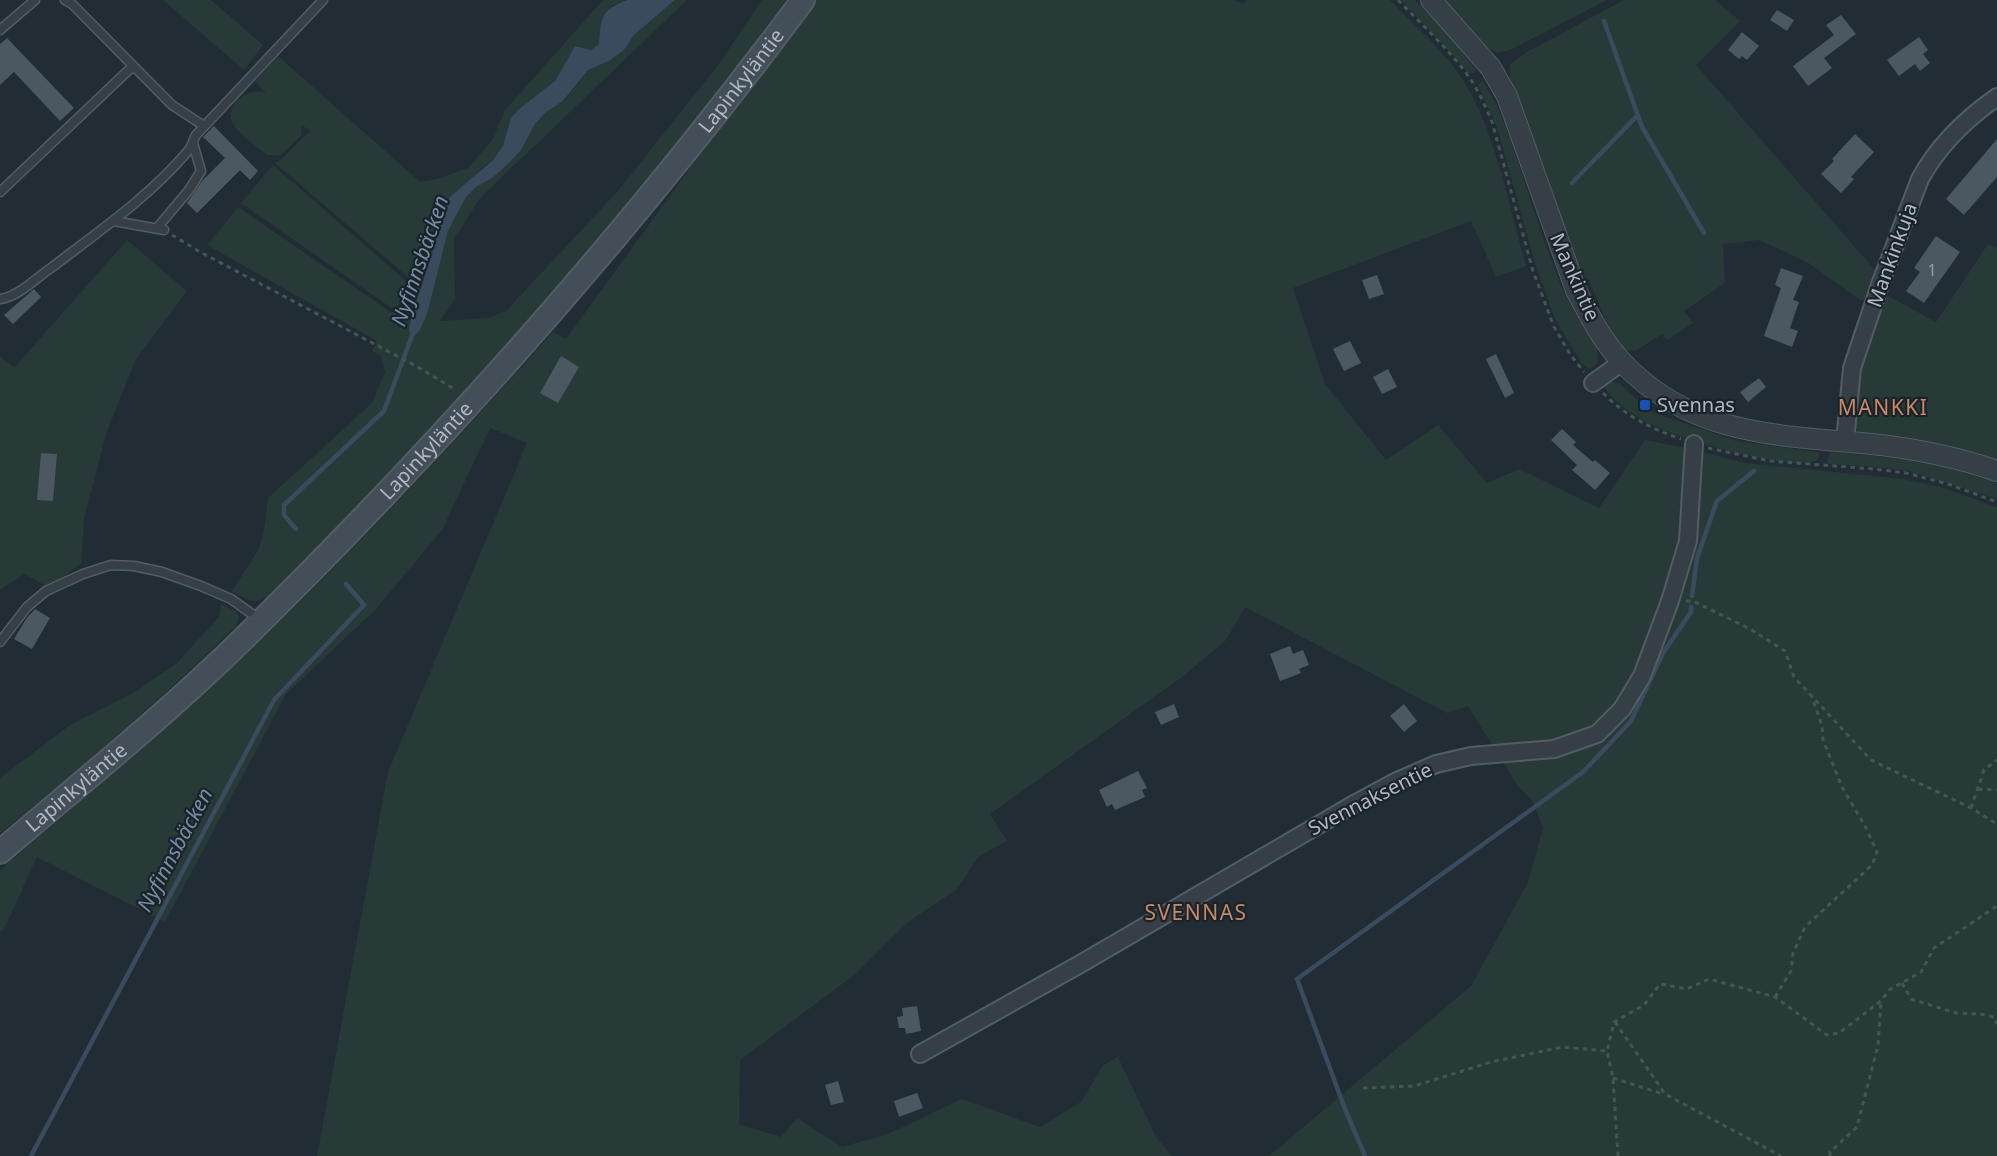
<svg xmlns="http://www.w3.org/2000/svg" width="1997" height="1156" viewBox="0 0 1997 1156" font-family="'Noto Sans',sans-serif">
<rect width="100%" height="100%" fill="#222c35"/>
<!-- green -->
<path fill="#273a38" d="M163,0H211L263,45L244,70Z
M603,0H627L612,6L600,29L599,44L591,50L575,46L555,81L519,109L511,118L503,146L493,160L481,169L443,211L434,248L412,314L443,253L448,231L466,197L476,187L492,178L521,150L535,124L545,113L564,101L588,70L609,61L624,50L634,35L675,0H687L480,198L454,239L455,299L440,321L488,318L506,311L618,191L719,64L762,0H786C633,210 460,406 276,589C257,606 252,603 232,591L259,549L264,531L268,498L372,403L385,372L381,356L372,351L377,341L207,245L238,207L392,313L393,309L241,203L273,165L406,281L408,277L275,163L283,158L310,131L302,125L301,136L281,155H267C257,146 243,138 235,127C220,107 247,86 266,93L255,81L278,56L420,182L437,179L468,168L493,139L505,110Z
M812,0H1235L1244,4L1247,0H1390C1411,22 1435,43 1454,67C1493,117 1509,205 1526,266L1496,277L1471,221L1293,288L1325,384L1386,460L1438,425L1487,483L1519,469L1599,508L1645,440L1686,448L1745,463L1903,479L1941,487L1997,507V1156H1269L1471,986L1528,882L1543,828L1532,800L1517,785L1468,706L1447,713L1245,607L1226,640L1182,677L990,814L1007,841L978,857L956,890L908,922L853,976L740,1060L739,1124L781,1137L797,1118L842,1147L888,1134L962,1099L1040,1127L1081,1102L1103,1065L1118,1057L1155,1135L1171,1156H317L388,772L527,443L490,428L442,530L377,608L286,694L165,922L37,857L4,929L0,932V870C77,804 156,739 229,670C343,563 449,449 553,332L566,339Z
M1401,0H1415L1449,35L1476,70L1475,73H1467L1461,64Z
M1442,0H1607L1510,50L1497,53L1483,44Z
M1624,0H1715L1740,21L1696,65L1875,270L1863,302L1807,262L1759,240L1723,244L1725,283L1684,311L1693,323L1667,340L1662,334L1637,350L1625,351L1614,339L1590,283L1564,242L1516,99L1510,79V64L1527,52Z
M1483,81L1498,108L1510,138L1543,238L1561,286L1576,315L1597,347L1598,363L1590,369L1582,364L1555,319L1536,267L1497,128L1478,85Z
M127,240L187,291L136,359L106,434L84,519L81,564L48,587L24,574L0,590V356L14,368Z
M1988,244L1997,248V463L1975,453L1907,441L1905,437L1880,435L1878,438L1857,431L1853,418V401L1883,293L1936,322Z
M1608,381L1620,384L1645,407L1660,415L1736,441L1818,452L1820,455L1818,459C1798,475 1673,437 1648,423C1634,415 1613,402 1605,388V384Z
M1830,452C1888,456 1943,463 1997,483V499L1909,471L1866,466L1829,464L1827,461Z
M221,604L237,612L239,618L236,626C161,699 82,768 0,833V778L70,725L135,692L177,663L219,617Z"/>
<!-- water -->
<path fill="#394b5d" d="M627,0H675L634,35L624,50L609,61L588,70L563,101L545,113L535,124L521,150L508,164L492,178L476,187L466,197L448,231L427,314L420,330L411,339L409,329L412,314L434,248L443,211L450,197L493,160L503,146L511,118L519,109L555,81L575,46L591,50L599,44C601,17 601,10 627,0Z"/>
<g fill="none" stroke-linecap="round" stroke-linejoin="round">
<!-- stream -->
<path stroke="#394b5d" stroke-width="4.5" d="M1604,21L1642,127L1704,233
M1572,183L1638,115
M296,529L284,515V505L384,411L413,333
M1692,596L1697,558L1717,501L1754,471
M31,1156L274,700L364,605L346,584
M1365,1156L1345,1109L1297,979L1583,772L1631,721L1663,653L1691,612V607"/>
</g>
<!-- building -->
<path fill="#4b5761" d="M1777,10L1794,20L1787,31L1770,20Z
M1841,15L1856,34L1824,58L1832,68L1808,86L1793,66L1834,35L1826,25Z
M1742,32L1759,46L1747,60L1742,56L1739,59L1728,50Z
M1919,37L1928,50L1923,54L1930,63L1920,71L1915,64L1899,76L1887,60Z
M7,38L74,108L60,121L14,72L0,85V44Z
M214,126L258,171L250,180L240,170L197,213L187,203L202,181L225,158L203,137Z
M1855,134L1874,152L1851,177L1854,179L1841,193L1821,174L1834,161L1832,159Z
M1997,139V177L1964,215L1946,199Z
M1936,236L1960,252L1924,303L1906,291L1920,272L1914,268Z
M1781,268L1803,276L1793,300L1799,302L1790,328L1798,331L1792,347L1764,336L1781,288L1775,285Z
M1377,275L1384,294L1369,299L1362,280Z
M34,289L41,297L13,324L4,315Z
M1350,341L1361,363L1344,371L1333,349Z
M1496,354L1514,393L1505,398L1486,359Z
M561,356L579,367L558,403L540,393Z
M1388,369L1397,387L1382,394L1373,377Z
M1759,378L1766,387L1748,402L1740,392Z
M1562,429L1576,442L1573,445L1593,462L1595,460L1610,473L1595,490L1572,470L1577,465L1551,440Z
M41,453L57,454L53,501L37,500Z
M35,609L50,618L32,649L14,639L26,619Z
M1290,646L1293,654L1303,650L1309,665L1299,669L1301,673L1280,681L1270,654Z
M1174,704L1179,717L1161,725L1155,712Z
M1404,704L1417,721L1404,732L1390,716Z
M1138,771L1147,788L1142,790L1145,797L1115,810L1112,804L1107,807L1099,790Z
M917,1006L921,1031L906,1034L905,1028H899L897,1017L903,1016L902,1008Z
M838,1081L844,1102L831,1105L825,1085Z
M917,1093L923,1108L899,1117L894,1101Z"/>
<g fill="none" stroke-linecap="round" stroke-linejoin="round">
<!-- service casing -->
<g stroke="#535c64" stroke-width="11">
<path id="service" d="M65,0L72,4L172,105L204,126
M0,30L35,0
M0,192L133,66
M114,221L164,230
M157,228L189,190L201,171L193,143
M0,299C18,297 36,278 51,268C98,232 149,197 188,151C192,147 193,140 196,135L323,0
M0,642L27,607L46,591L83,574L111,565L134,566L162,572L201,586L231,599L259,619"/>
</g>
<!-- minor casing -->
<g stroke="#535c64" stroke-width="20">
<path id="minor" d="M1593,383L1622,362
M1845,442L1852,368L1881,282L1920,179C1938,146 1967,118 1997,97
M920,1054L1082,963L1356,803L1395,782L1436,764L1471,756L1554,749L1597,734L1622,709L1642,676L1670,601L1688,541L1694,444"/>
</g>
<!-- tertiary casing -->
<g stroke="#535c64" stroke-width="22">
<path id="tertiary" d="M1431,0L1491,68L1507,96L1576,290C1589,315 1603,342 1623,363C1695,439 1786,435 1881,445C1921,450 1960,458 1997,471"/>
</g>
<!-- secondary casing -->
<g stroke="#535c64" stroke-width="26">
<g id="secondary">
<path id="s1" d="M0,852C82,782 167,714 244,638C446,440 634,227 803,0"/>
</g>
</g>
<!-- path -->
<path stroke="#445556" stroke-width="3" stroke-dasharray="4.5 4.5" stroke-linecap="butt" d="M1398,0C1423,26 1451,51 1471,80C1480,93 1486,108 1492,122L1533,271L1554,327L1570,354L1584,372
M172,235L202,253L416,366L456,390
M1603,393C1627,417 1650,428 1681,439
M1708,448L1770,461L1874,469L1906,473L1948,484L1997,502
M1686,601H1693L1750,629L1785,651L1794,677L1871,760L1971,808L1997,824
M1978,789L1997,790
M1971,808L1984,770L1997,760
M1902,983L1911,999L1956,1013L1980,1014L1994,1017L1997,1024
M1775,997L1791,971L1793,953L1805,927L1872,865L1877,852L1865,826L1842,787L1823,740L1822,726L1812,697
M1615,1022L1665,1094L1781,1156
M1613,1078L1663,1094
M1363,1088L1414,1086L1491,1062L1563,1047L1607,1051
M1618,1156L1613,1078L1607,1051L1614,1022L1644,1005L1660,984L1687,989L1709,979L1775,997L1827,1035L1839,1033L1881,1001L1889,990L1921,972L1934,948L1997,906
M1830,1156V1152L1857,1127L1878,1045L1881,1001"/>
<!-- service -->
<use href="#service" stroke="#363e46" stroke-width="8"/>
<!-- minor -->
<use href="#minor" stroke="#363e46" stroke-width="16"/>
<!-- tertiary -->
<use href="#tertiary" stroke="#363e46" stroke-width="20"/>
<!-- secondary -->
<use href="#secondary" stroke="#444e58" stroke-width="22"/>
</g>
<!-- markers -->
<rect fill="#1a4fb4" stroke="#1b232a" stroke-width="2" x="1639" y="399" width="12" height="12" rx="3"/>
<g text-anchor="middle" stroke-width="4.5" stroke-linejoin="round" paint-order="stroke">
<!-- number labels -->
<g font-size="16" fill="#97a0aa">
<text x="1932" y="276">1</text>
</g>
<!-- street labels -->
<g font-size="20" fill="#b0b9c2" stroke="#1b232a">
<text dy="7" stroke="none"><textPath href="#s1" startOffset="1072">Lapinkyläntie</textPath></text>
<text transform="translate(1892 255) rotate(-70)" y="7">Mankinkuja</text>
<text transform="translate(1575 277) rotate(66)" y="7">Mankintie</text>
<text dy="7" stroke="none"><textPath href="#s1" startOffset="586">Lapinkyläntie</textPath></text>
<text dy="7" stroke="none"><textPath href="#s1" startOffset="100">Lapinkyläntie</textPath></text>
<text transform="translate(1370 799) rotate(-27)" y="7">Svennaksentie</text>
</g>
<!-- poi labels -->
<g font-size="20" fill="#b0b9c2" stroke="#1b232a" text-anchor="start">
<text x="1657" y="412">Svennas</text>
</g>
<!-- water labels -->
<g font-size="21" font-style="italic" fill="#748ca3" stroke="#1b232a">
<text transform="translate(420 261) rotate(-71)" y="7">Nyfinnsbäcken</text>
<text transform="translate(175 850) rotate(-62)" y="7">Nyfinnsbäcken</text>
</g>
<!-- neighbourhood labels -->
<g font-size="21" letter-spacing="1.5" fill="#c78867" stroke="#1b232a">
<text x="1883" y="415">MANKKI</text>
<text x="1196" y="920">SVENNAS</text>
</g>
</g>
</svg>
